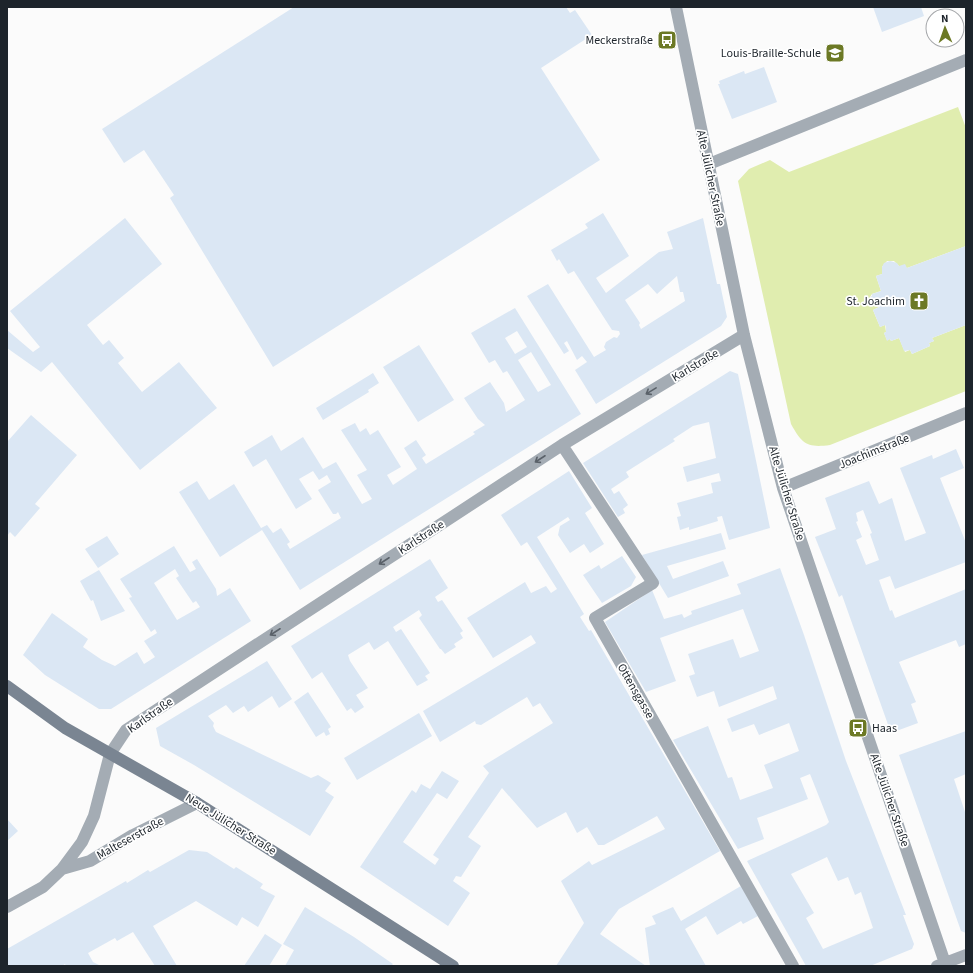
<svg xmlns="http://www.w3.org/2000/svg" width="973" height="973" viewBox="0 0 973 973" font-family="'Source Sans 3',sans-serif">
<rect width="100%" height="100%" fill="#fbfbfb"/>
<!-- green -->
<path fill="#e0edaf" d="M958,107L966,128V246L907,268L899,266L894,261H887L882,267V274L876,276L881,291L872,294L870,297L873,304L879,307L873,310L880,327L885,325L886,332L884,333L887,340L890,339L891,341L899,338L905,352L910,350L912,354L930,346L929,343L934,341L932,338L966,325V391L830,445C807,448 802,444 791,424L738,181L749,169L770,160L789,172Z"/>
<!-- building -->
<path fill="#dbe7f4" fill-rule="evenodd" d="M294,7H566L570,13L575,10L592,35L541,68L600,160L273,367L170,198L174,195L144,150L124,163L102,129Z
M873,7H921L924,16L882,32Z
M764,67L777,102L732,119L718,84H720L719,81L744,71L745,74Z
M603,213L629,256L596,278L606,293L659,252L673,249L667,232L703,218L717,284H720L727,317L721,326L596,404L575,370L587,362L582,356L577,360L567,341L564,343L569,351L564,354L527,296L548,284L594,357L606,350L604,347L606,342L614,337L617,338L620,334L619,331L612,330L574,271L568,274L559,259L557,261L551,250L588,228L585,224ZM677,276L680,292H683L685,301L641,329L639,325L640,323L625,300L648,284L657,294Z
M125,218L162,264L87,325L103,345L109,340L124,358L118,363L142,392L179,362L217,408L140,470L52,362L41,372L7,348V330L33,352L40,347L10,311Z
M966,246V325L932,338L934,341L929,343L930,346L912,354L910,350L904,351L899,338L891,341L890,339L887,341L884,333L886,332V327L885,325L880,327L873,310L879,307L873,305L870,297L872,296V294L881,291L876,276L882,274V267L884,263L890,261L897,263L899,266L905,264L907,268Z
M515,308L581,414L300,590L262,530L220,557L179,492L197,481L209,500L234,484L261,528L267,525L273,533L281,528L290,542L287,544L290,549L341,518L338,512L336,514H333L318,490L331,482L327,475L319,480L313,471L299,479L312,499L296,509L266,459L253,467L244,452L272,435L281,451L303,437L323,469L336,462L362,504L372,499L357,475L367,470L341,430L355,423L360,432L366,428L370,435L378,430L401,467L387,475L393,485L417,469L404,448L416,440L426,455L422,458L426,464L475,434L473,432L485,425L478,419L464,398L490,382L504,403L506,412L525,400L507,371L503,373L495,360L489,363L471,333ZM517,331L527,347L515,354L505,338ZM531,352L551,385L538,392L518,360Z
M419,345L454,400L418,422L383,367Z
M730,371L738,374L770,528L729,540L722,516L717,517L718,521L689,530V527L680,530L677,517L681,516L677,503L713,493L711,483L721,481L719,473L687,482L683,467L716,458L709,422L693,426L673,439L675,441L626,472L629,477L611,489L614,494L619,491L628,505L623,509L625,513L618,517L583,463Z
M373,373L379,383L368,390L369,392L323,420L316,408Z
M31,415L77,455L35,504L40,508L15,537L10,532L7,536V442Z
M956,449L964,468L940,478L966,543V562L895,589L890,576L879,580L890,611L892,610L895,618L966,589V644L959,647L956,640L899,662L916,702L911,704L918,723L891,733L842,595L839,597L815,537L836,529L825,498L869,481L879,504L892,498L905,541L926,533L900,468L932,455L933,459ZM863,510L872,533L870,534L879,560L866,565L856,540L862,537L856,522L858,521L856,513Z
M569,471L592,508L585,513L604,544L590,553L584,544L570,553L558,535L560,526L570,520L568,517L537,537L584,614L580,617L589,631L591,630L720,851L619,909L600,934L646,966H556L584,923L561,881L589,861L592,865L665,829L657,816L604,845H598L587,827L577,833L566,812L537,828L502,788L468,837L481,846L461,877L456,876L453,881L470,893L448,926L360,867L412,790L416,793L421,784L430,789L442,771L459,781L447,799L437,793L403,842L435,865L439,859L433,855L489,773L483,766L553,723L540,703L533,707L527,697L481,725L476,724L475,721L440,742L423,711L536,643L531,635L493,658L467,618L525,582L531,593L546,586L551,593L557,589L527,542L521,546L501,515Z
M721,533L726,549L667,566L673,579L723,561L729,576L668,598L642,555Z
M107,536L119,554L98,568L85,549Z
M174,546L190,572L196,569L192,562L197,559L216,589L217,596L230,588L251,621L111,709H99L45,675L23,655L52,613L88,639L83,647L102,660L115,666L137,652L144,664L155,657L144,641L157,633L155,629L151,632L129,598L132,597L120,579ZM175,569L179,576L176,578L193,603L196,601L200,607L177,620L154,583Z
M622,556L636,577L631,586L602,603L583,575L599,565L601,569Z
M430,559L448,588L435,597L438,602L442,600L463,631L460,633L463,638L454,644L456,647L445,654L441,649H440L419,618L422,615L419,610L393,627L396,632L401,629L430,673L425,676L428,680L417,686L388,641L374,650L369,642L348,655L350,661L368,688L356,695L364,707L355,713L351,708L347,711L322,672L312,679L291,646Z
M780,568L804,635L846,761L906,915H903L914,944L912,949L870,966H806L747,861L826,825L829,822L810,774L800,778L808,799L757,818L764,839L738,849L673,740L708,726L728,778L732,777L740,800L773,788L764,765L799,751L789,723L759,735L754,724L732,732L727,719L777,699L773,686L719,707L714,691L697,697L689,676L695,674L688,654L733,639L740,658L759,651L743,609L660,638L676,681L646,692L605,622L652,590L664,619L682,614L684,618L692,614L691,611L741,594L737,584ZM827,857L838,881L848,877L855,895L861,892L873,928L823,949L806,918L814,913L791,874Z
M99,570L125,611L101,621L93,600L91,601L80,581Z
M267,661L292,699L279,708L272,696L248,712L244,706L233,713L226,705L208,716L214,723L213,726L216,732L311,778L318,775L331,783L325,791L334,797L310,836L194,765L160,746L156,728Z
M308,692L331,727L328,729L330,734L326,736L324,732L316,737L294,702Z
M419,713L432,736L357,780L344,758Z
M966,731V774L954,779L966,815V933L961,931L899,755Z
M7,819L18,831L7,841Z
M189,850L207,852L234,869L236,867L263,884L260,888L275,896L258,927L242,917L237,926L196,901L153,926L177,966H155L133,932L117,941L115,938L88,953L93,962L101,966H66L65,964L62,966H7V949L126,881L127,883L148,870L150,872Z
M741,886L758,916L743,924L741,921L717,935L706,916L685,929L706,966H650L645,928L656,924L652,916L673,907L681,921Z
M305,907L354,937L393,964L391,966H285L294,950L283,944Z
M265,934L282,945L269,966H244Z"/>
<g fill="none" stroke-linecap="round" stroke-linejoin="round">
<!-- street -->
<path stroke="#a4acb4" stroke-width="12" d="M676,7L744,335L783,488L946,966
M709,164L966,60
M562,445L653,583L595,618L793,966
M783,488L966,413
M62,869L90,861L133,835L197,803
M7,907L43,887L62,869L82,842L94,816L110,754L126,730L562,445L744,335
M937,966L966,955"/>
<!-- secondary -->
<path stroke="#7a8592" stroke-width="12" d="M7,686L65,728L197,803L453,966"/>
</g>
<!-- one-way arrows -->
<defs><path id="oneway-shaft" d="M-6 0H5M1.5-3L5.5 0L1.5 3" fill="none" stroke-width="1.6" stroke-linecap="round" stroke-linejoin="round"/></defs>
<g stroke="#5a6169">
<use href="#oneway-shaft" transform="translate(651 391) rotate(149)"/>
<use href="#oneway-shaft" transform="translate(540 459) rotate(147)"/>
<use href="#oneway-shaft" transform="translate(384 561) rotate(147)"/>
<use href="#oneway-shaft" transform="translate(275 632) rotate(147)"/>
</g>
<!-- icons -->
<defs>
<g id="bus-square" transform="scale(1)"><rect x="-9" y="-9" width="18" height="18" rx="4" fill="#6c7925" stroke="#fff"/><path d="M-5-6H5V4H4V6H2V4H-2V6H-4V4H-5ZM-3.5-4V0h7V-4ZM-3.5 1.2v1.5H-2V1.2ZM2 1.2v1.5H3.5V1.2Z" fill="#fff"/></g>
<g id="school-square" transform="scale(1)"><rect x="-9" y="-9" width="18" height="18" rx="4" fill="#6c7925" stroke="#fff"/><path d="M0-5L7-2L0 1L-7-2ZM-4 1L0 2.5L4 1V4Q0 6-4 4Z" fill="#fff"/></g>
<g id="church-square" transform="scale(1)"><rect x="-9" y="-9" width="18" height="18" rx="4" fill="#6c7925" stroke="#fff"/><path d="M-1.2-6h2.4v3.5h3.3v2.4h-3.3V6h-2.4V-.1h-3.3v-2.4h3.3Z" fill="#fff"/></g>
</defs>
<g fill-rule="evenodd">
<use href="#bus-square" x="667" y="40"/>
<use href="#school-square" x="835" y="53"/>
<use href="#church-square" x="919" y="301"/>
<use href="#bus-square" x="858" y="728"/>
</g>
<g text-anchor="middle" stroke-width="3.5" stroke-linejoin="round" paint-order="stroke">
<!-- poi labels -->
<g font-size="12" fill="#1d242b" stroke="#fff" text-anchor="end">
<text x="653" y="44">Meckerstraße</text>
<text x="821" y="57">Louis-Braille-Schule</text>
<text x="905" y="305">St. Joachim</text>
<text x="872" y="732" text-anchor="start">Haas</text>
</g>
<!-- street labels -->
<g font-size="12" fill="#1d242b" stroke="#fff">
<text transform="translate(711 178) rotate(78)" y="4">Alte Jülicher Straße</text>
<text transform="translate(695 365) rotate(-31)" y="4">Karlstraße</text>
<text transform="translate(874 451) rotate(-22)" y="4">Joachimstraße</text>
<text transform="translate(787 493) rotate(73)" y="4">Alte Jülicher Straße</text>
<text transform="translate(421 537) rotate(-33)" y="4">Karlstraße</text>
<text transform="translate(636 691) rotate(60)" y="4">Ottensgasse</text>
<text transform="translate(150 715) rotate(-35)" y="4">Karlstraße</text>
<text transform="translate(890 800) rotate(71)" y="4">Alte Jülicher Straße</text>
<text transform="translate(231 824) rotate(32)" y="4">Neue Jülicher Straße</text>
<text transform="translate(130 838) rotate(-29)" y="4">Malteserstraße</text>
</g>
</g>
<!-- border -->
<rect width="973" height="973" fill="none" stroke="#1d242b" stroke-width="16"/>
<!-- north arrow -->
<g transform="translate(945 28) rotate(358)"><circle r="19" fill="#ffffff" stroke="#a5a7aa"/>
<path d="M0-3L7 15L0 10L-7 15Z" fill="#6c7925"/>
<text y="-6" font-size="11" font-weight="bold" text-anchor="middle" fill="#1d242b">N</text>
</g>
</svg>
